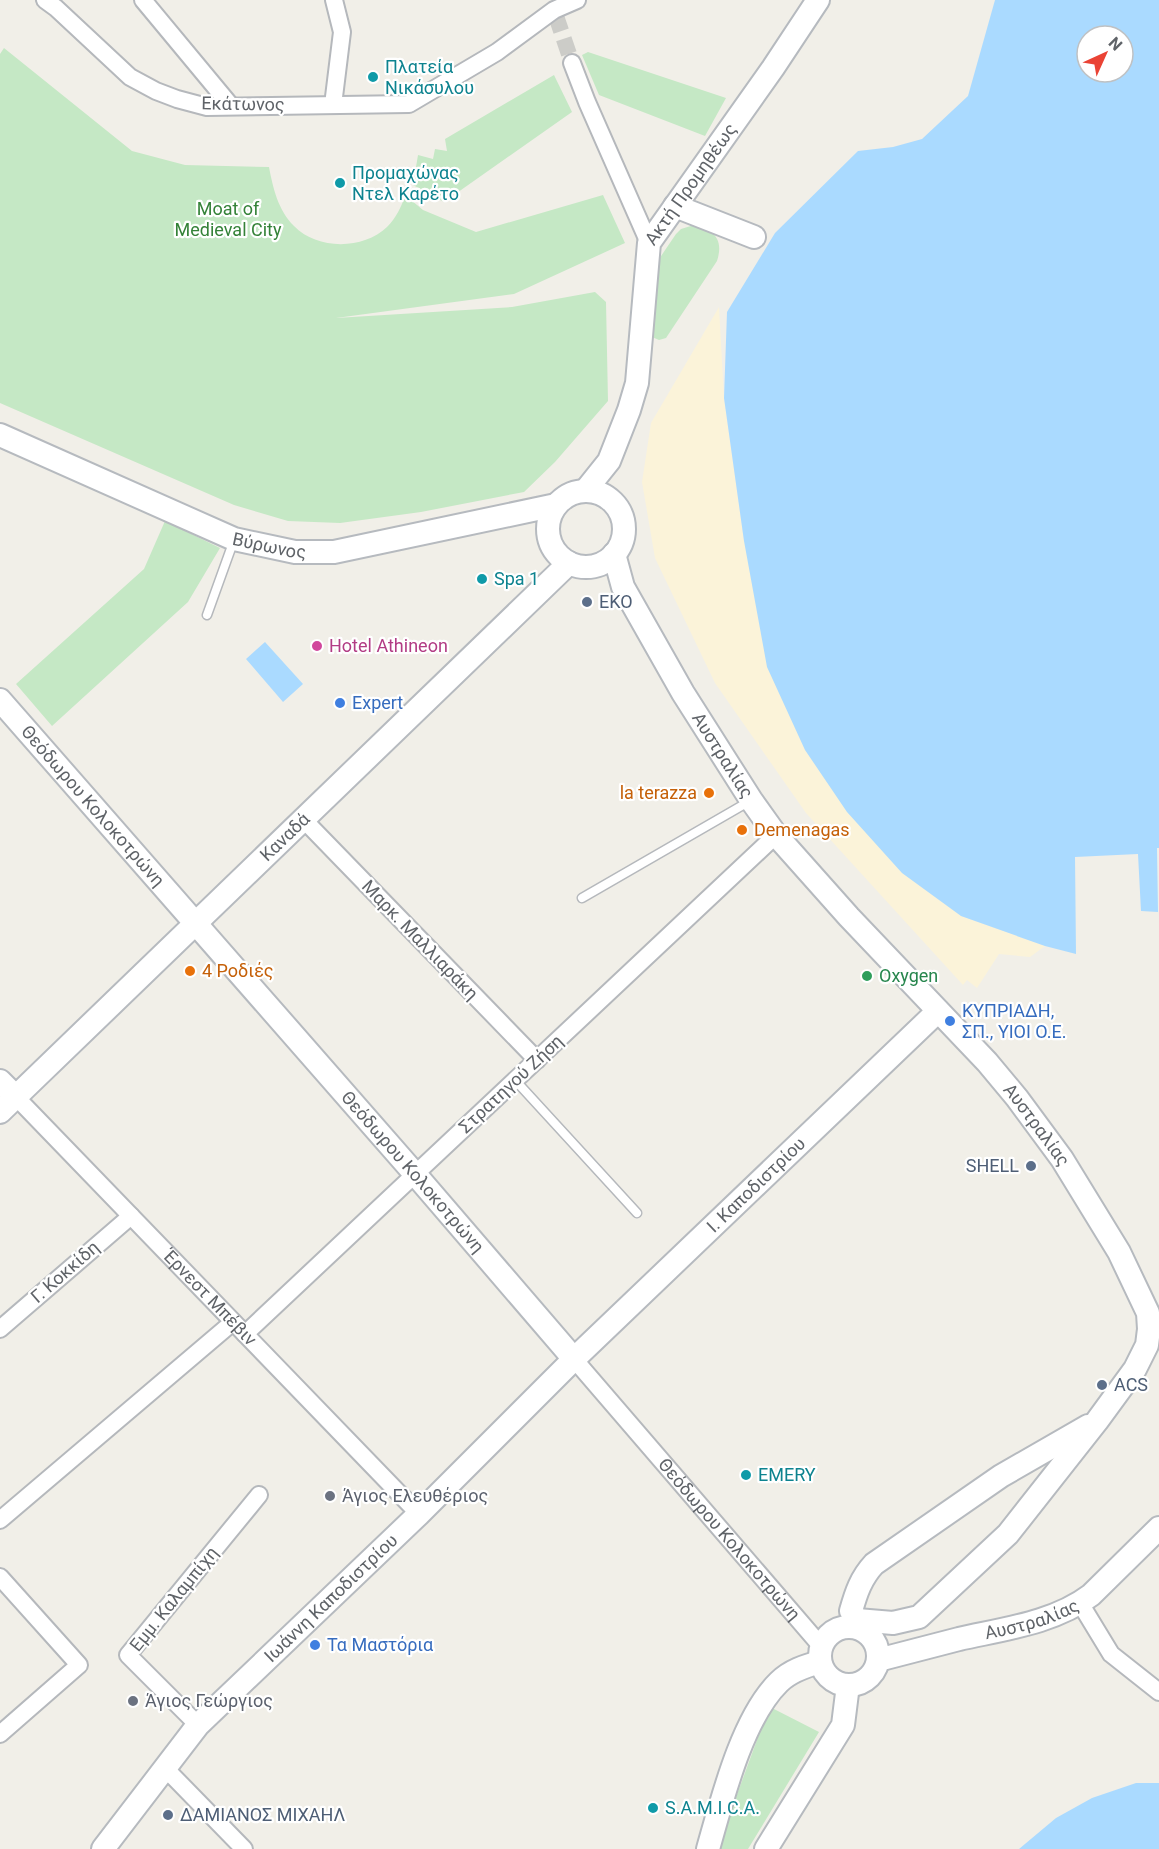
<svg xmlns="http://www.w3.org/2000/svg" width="1159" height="1849" viewBox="0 0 1159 1849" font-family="Roboto,sans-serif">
<rect width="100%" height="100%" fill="#f1efe8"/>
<!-- green -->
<path fill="#c5e8c5" d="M4,48L132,151L185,165L269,167C273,188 278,210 294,226C317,250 363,250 387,227C396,218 402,206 405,195L423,210L476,232L603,195L625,243L514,294L336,318L512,307L595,292L606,302L608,401L555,462L524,492L421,512L340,523L288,521L234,505L0,403V54Z
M588,52L726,98L705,136L599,95L582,55Z
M554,75L572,112L444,202L413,185L418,155L433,159L435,149L447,151L445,139Z
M694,225C714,230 724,239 717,261L666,338L659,340L652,337L657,262L676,234L681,229Z
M165,521L220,548L188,602L52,726L16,684L144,569Z
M772,1708L819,1732L748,1849H717L761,1729Z"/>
<!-- sand -->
<path fill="#fbf3d9" d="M719,307L724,398L744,541L961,916L1045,946L1030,957L999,954L977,988L967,980L963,985L806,813L715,683L655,558L642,482L651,423Z"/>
<!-- water -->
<path fill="#aadaff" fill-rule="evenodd" d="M995,0H1159V848H1157L1158,912L1141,911L1138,854L1075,857L1076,954L1045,946L961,916L902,873L847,812L805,750L767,667L744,541L724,398L727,312L775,233L858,151L893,147L922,139L968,96ZM1087,36H1123V72H1087Z
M265,642L303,684L283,702L246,659Z
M1136,1783H1159V1849H1019L1056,1818L1092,1798Z"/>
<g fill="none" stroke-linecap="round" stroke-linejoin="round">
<!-- street-tunnel -->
<path stroke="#ccccc8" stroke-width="16" stroke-dasharray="16 8" stroke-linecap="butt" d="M556,16L572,63"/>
<!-- lane casing -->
<g stroke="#b5b8bc" stroke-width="11">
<path id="lane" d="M207,615L234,540
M582,898L750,801
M515,1080L637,1213"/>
</g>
<!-- street casing -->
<g stroke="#b5b8bc" stroke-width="20">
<g id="street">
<path d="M45,0L56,8L130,77L156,91L177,99L207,107L409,104L497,52L554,10L577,0"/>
<path d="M143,0L231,106"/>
<path d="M572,63L587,102L649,243"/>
<path d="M333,105L342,32L334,0"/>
<path d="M304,820L537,1060"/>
<path id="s1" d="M16,1097L419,1514"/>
<path d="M0,1329L131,1216"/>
<path d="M245,1334L776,835"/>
<path id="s2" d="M574,1359L821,1646"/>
<path d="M0,1520L233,1322"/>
<path d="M0,1577L79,1665L0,1734"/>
<path d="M1080,1603L1111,1654L1159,1692"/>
<path d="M198,1725L128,1655L259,1495"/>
<path d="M164,1767L244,1849"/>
</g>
</g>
<!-- secondary casing -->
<g stroke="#b6babf" stroke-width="26">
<g id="secondary">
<path d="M675,206L754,237"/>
<path id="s3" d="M0,435L234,539L295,552H334L556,505"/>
<path id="s4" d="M585,491L609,461L629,410L637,383L649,243L773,68L818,0"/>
<circle cx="586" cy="529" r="38"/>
<path id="s5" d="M614,554L623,587L683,693L751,800L776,835L849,917L987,1062L1017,1098L1062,1159L1119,1252L1148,1313L1149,1329L1147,1345L1135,1369L1097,1421L1008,1534L919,1617L893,1623L857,1620L850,1627"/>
<path id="s6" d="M0,700L415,1174L574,1359"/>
<path d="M0,1081L16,1097"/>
<path id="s7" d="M0,1112L569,563"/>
<path d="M857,1620L851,1611C856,1593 861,1578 874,1564L1001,1476L1088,1426"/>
<circle cx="849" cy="1656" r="29"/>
<path id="s8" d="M878,1660C905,1653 932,1646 959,1639C1003,1629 1054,1623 1091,1595L1159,1528"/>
<path id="s9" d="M103,1849L198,1725L419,1514L574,1359L938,1011"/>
<path d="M708,1849C722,1800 742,1718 779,1682C790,1671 805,1666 820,1662"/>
<path d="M766,1849L843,1725L848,1685"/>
</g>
</g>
<!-- lane -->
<use href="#lane" stroke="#fff" stroke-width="8"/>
<!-- street -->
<use href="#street" stroke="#fff" stroke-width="16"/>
<!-- secondary -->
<use href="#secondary" stroke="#fff" stroke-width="22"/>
</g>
<!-- markers -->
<g fill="#0f9aa8" stroke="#fff" stroke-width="2">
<circle cx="373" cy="77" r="6"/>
<circle cx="340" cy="183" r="6"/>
<circle cx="482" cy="579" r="6"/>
<circle cx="746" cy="1475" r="6"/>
<circle cx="653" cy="1808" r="6"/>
</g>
<g fill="#5c6f8a" stroke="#fff" stroke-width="2">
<circle cx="587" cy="602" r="6"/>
<circle cx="1031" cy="1166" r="6"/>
<circle cx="1102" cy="1385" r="6"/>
<circle cx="168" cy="1815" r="6"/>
</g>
<circle fill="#d1479c" stroke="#fff" stroke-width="2" cx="317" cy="646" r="6"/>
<g fill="#3f7fe0" stroke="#fff" stroke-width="2">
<circle cx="340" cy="703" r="6"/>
<circle cx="950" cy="1021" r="6"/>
<circle cx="315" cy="1645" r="6"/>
</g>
<g fill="#e8710a" stroke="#fff" stroke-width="2">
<circle cx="709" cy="793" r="6"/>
<circle cx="742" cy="830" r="6"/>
<circle cx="190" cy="971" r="6"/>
</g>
<circle fill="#2e9e5b" stroke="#fff" stroke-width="2" cx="867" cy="976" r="6"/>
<g fill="#6b7280" stroke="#fff" stroke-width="2">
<circle cx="330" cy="1496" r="6"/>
<circle cx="133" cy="1701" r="6"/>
</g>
<g text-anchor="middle" stroke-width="4.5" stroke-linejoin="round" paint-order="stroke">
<!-- culture labels -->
<g font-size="18" fill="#0d838f" stroke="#fff" text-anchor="start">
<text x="385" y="73">Πλατεία<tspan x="385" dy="21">Νικάσυλου</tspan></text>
<text x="352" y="179">Προμαχώνας<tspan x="352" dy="21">Ντελ Καρέτο</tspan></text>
<text x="494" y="585">Spa 1</text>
<text x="758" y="1481">EMERY</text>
<text x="665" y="1814">S.A.M.I.C.A.</text>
</g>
<!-- street labels -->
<g font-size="18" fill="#5f6368" stroke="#fff">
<text transform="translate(243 104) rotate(1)" y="6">Εκάτωνος</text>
<text dy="6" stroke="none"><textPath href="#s4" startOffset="334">Ακτή Προμηθέως</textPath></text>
<text dy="6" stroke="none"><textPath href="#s3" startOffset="292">Βύρωνος</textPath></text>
<text dy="6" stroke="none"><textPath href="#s5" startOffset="230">Αυστραλίας</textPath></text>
<text dy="6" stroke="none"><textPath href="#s6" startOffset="141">Θεόδωρου Κολοκοτρώνη</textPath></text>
<text dy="6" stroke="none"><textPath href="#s7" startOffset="396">Καναδά</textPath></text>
<text transform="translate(420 940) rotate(46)" y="6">Μαρκ. Μαλλιαράκη</text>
<text transform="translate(511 1084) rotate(-43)" y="6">Στρατηγού Ζήση</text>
<text dy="6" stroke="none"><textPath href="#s5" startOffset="716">Αυστραλίας</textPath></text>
<text dy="6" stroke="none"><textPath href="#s6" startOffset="627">Θεόδωρου Κολοκοτρώνη</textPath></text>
<text dy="6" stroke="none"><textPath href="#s9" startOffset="933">Ι. Καποδιστρίου</textPath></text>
<text transform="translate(65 1272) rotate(-41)" y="6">Γ. Κοκκίδη</text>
<text dy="6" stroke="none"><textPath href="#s1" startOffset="279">Έρνεστ Μπέβιν</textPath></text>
<text dy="6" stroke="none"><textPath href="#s2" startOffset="238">Θεόδωρου Κολοκοτρώνη</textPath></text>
<text dy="6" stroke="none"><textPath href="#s9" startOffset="340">Ιωάννη Καποδιστρίου</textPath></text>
<text transform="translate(174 1599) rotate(-51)" y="6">Εμμ. Καλαμπίχη</text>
<text dy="6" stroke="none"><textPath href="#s8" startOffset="159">Αυστραλίας</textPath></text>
</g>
<!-- park labels -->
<g font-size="18" fill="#348238" stroke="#fff">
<text x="228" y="215">Moat of<tspan x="228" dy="21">Medieval City</tspan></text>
</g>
<!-- service labels -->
<g font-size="18" fill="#4e5e75" stroke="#fff" text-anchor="start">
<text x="599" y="608">EKO</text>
<text x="1019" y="1172" text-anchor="end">SHELL</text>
<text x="1114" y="1391">ACS</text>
<text x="180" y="1821">ΔΑΜΙΑΝΟΣ ΜΙΧΑΗΛ</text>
</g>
<!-- hotel labels -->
<g font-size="18" fill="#b23c85" stroke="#fff" text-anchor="start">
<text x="329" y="652">Hotel Athineon</text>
</g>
<!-- shop labels -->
<g font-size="18" fill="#366cbe" stroke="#fff" text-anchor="start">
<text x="352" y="709">Expert</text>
<text x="962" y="1017">ΚΥΠΡΙΑΔΗ,<tspan x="962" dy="21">ΣΠ., ΥΙΟΙ Ο.Ε.</tspan></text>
<text x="327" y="1651">Τα Μαστόρια</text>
</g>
<!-- food labels -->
<g font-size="18" fill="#c56008" stroke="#fff" text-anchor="start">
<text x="697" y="799" text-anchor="end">la terazza</text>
<text x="754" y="836">Demenagas</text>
<text x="202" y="977">4 Ροδιές</text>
</g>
<!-- leisure labels -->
<g font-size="18" fill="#27864d" stroke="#fff" text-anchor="start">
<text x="879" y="982">Oxygen</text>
</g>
<!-- worship labels -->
<g font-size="18" fill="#5b616d" stroke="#fff" text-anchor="start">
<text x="342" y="1502">Άγιος Ελευθέριος</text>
<text x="145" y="1707">Άγιος Γεώργιος</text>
</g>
</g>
<!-- north arrow -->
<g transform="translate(1105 54) rotate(45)"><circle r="28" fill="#ffffff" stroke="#bfc1c3" stroke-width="1.5"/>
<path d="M0-4.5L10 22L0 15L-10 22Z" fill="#ea4335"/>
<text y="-9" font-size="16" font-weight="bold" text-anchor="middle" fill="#5f6368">N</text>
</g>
</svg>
